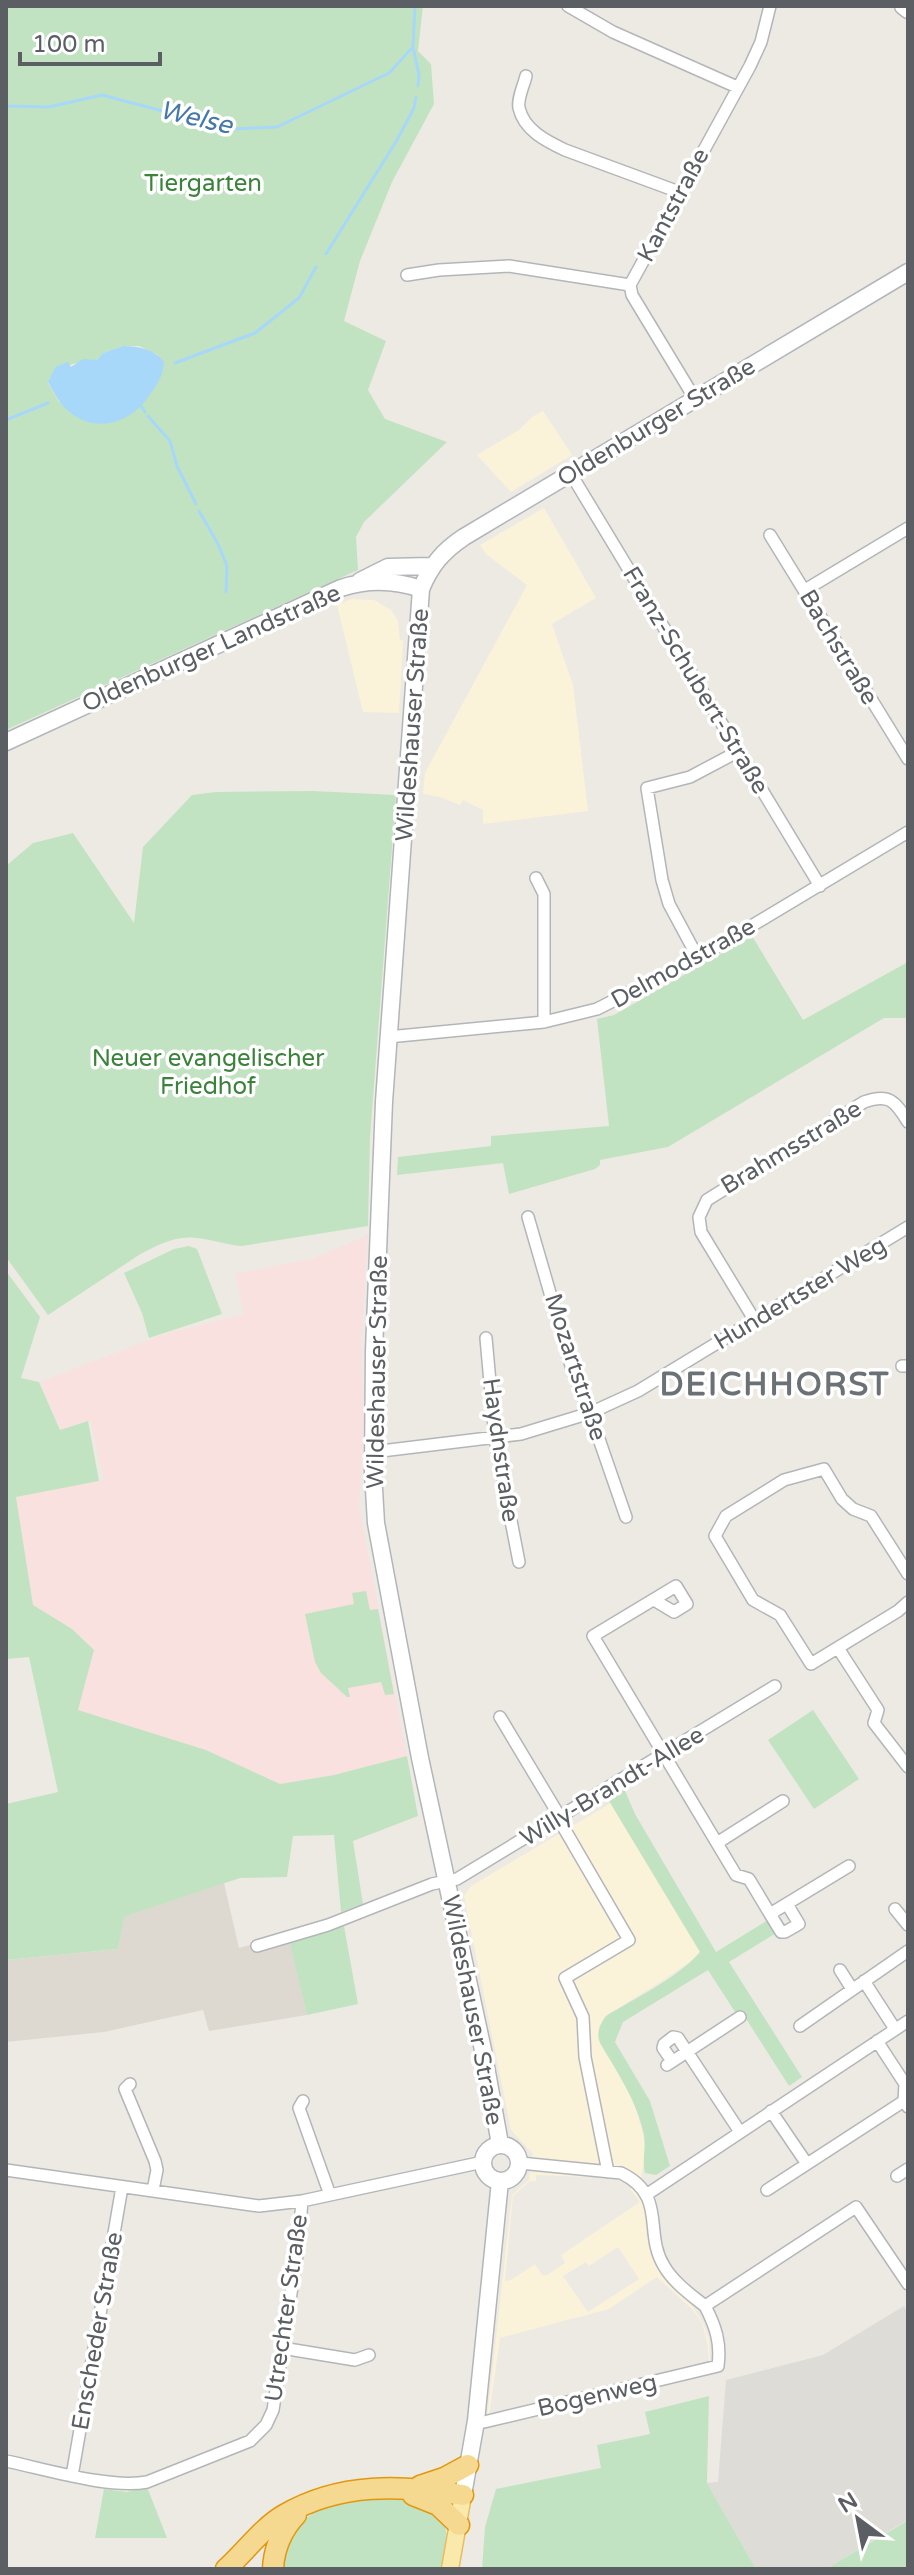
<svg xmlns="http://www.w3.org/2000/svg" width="914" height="2575" viewBox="0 0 914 2575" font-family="'Varela Round',sans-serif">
<rect width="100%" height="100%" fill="#edeae3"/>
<!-- commercial -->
<path fill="#fbf2da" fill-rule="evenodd" d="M543,411L572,455L511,492L477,455L519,430L532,417Z
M544,508L596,598L552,624L573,685L588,811L483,824V810L463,800L460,805L440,797L423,794L425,773L527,585L486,554L480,545Z
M351,599L374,600L391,610L398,621L400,640L403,641L399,713L363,712L337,605Z
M611,1803L700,1952L694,1959L665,1979L606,2016L598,2037L633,2100L643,2133L646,2152L638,2194L649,2219L646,2233L654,2261L668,2283L692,2306L703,2323L709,2340L710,2364L487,2419L512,2195L529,2180L533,2154L511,2130L464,1896L471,1886ZM536,2175L612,2178L632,2186L630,2189L640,2202L561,2255L565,2263L547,2275H542L535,2264L511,2280L505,2281L513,2196L530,2181H536ZM618,2247L639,2279L588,2312L563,2276L586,2262L589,2266ZM657,2277L692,2309L702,2323L707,2341L709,2362L489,2416L500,2338L609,2309Z"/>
<!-- industrial -->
<path fill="#dedcd7" d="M904,2306L908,2314V2523L906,2521L884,2534L826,2569H756L707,2483L718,2482L726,2380L823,2355Z"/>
<!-- education -->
<path fill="#ddd9d1" d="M224,1883L239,1948L289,1934L307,2015L209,2031L203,2010L104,2032L6,2042V1960L118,1949L123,1917Z"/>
<!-- medical -->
<path fill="#f9e1e0" d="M368,1235L361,1341L364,1421L359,1507L407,1756L334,1775L280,1784L206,1750L78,1711L72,1629L33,1606L16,1497L104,1480L90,1420L61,1430L40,1382L162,1335L244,1314L235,1274L314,1258Z"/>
<!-- green -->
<path fill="#c2e3c1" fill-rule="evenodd" d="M6,6H423L418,51L431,64L434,104L392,182L360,261L344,321L386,341L368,390L385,419L447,442L364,522L356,537L358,570L6,730ZM123,346H139L158,355L59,402L48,383L55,367C71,367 81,359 97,360L103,353Z
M313,791L396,795L370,1138L368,1226L242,1246C226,1245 211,1239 196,1238C176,1235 155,1246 139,1255L48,1315L6,1257V866L33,843L73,833L134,923L143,847L192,795L216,792Z
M752,936L803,1020L908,962V1018H884L668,1147L600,1160V1165L595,1169L509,1194L503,1163L397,1175L398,1157L491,1146V1136L609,1126L597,1019L614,1015Z
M189,1246L197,1249L222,1314L149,1338L142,1313L124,1273L174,1249Z
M6,1271L40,1317L21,1378L39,1382L60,1430L88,1421L99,1481L16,1497L33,1605L72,1629L94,1650L78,1710L206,1750L280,1784L334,1775L407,1756L418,1816L353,1841L363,1904L341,1912L334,1835L293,1836L287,1877L240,1878L124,1917L118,1949L6,1960V1804L58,1792L29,1657L6,1659Z
M366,1591L370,1610L378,1609L394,1694L385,1695L381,1682L348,1688L350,1697H347L321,1673L315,1662L305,1614L354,1604L352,1593Z
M813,1710L859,1779L814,1809L768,1740Z
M623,1786L635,1814L716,1952L768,1920L776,1933L729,1962L802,2077L789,2086L743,2014L735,2012L708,1970L623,2022L615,2042L650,2101L670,2166L656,2175L645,2173C642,2161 646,2148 644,2135C637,2101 617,2072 600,2043C596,2032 600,2024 606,2016C635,1998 678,1978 700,1952L606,1796Z
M344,1926L358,2004L307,2015L290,1943Z
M709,2396L707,2483L756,2569H482L485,2527L496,2489L601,2468L597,2445L650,2434L645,2412Z
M147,2487L167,2538H95L104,2489L127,2492Z
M367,2497C391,2498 441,2500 446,2530C448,2543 444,2557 440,2569H281C282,2541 303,2514 329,2505C341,2500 355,2499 367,2497Z
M907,2521L908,2569H826Z"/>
<!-- water -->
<path fill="#a7d8f9" d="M123,346C139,346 154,349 164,362C163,378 155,388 146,400C125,427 90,433 65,408C58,401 53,391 48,382L55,367L68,362L71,367L83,359L97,360L103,353Z"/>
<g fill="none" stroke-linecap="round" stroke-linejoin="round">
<!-- stream -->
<path stroke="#a7d8f9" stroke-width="3" d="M413,47L419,75L418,86
M6,106L49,107L102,95L231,129L277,127L389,73L413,47L415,6
M326,254L397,140L414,108L416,97
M175,363L255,333L299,298L316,267
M141,406L145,412
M148,416L170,441L177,466L196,504
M6,420L48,403
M199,511L218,544L227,566L226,592"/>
<!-- street casing -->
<g stroke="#b3b6b9" stroke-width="14">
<path id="street" d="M568,6L613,32L737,87
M526,76C524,85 517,99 519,108C524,130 546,141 565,150L679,192
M407,275L439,270L509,266L630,285
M695,399L632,295L630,285L750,66L761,42L770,6
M571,474L820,886
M770,535L908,759
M805,590L908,528
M536,878L544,894V1022
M698,958L669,904L662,880L647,788L690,777L739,751
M388,1037L544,1022L597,1009L698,958L908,832
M528,1217L572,1369L590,1413L626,1517
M755,1321L701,1232L699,1217L707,1200L864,1102C889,1093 895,1101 908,1122
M486,1338L495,1438L519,1562
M902,1366H908
M373,1452L521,1434L590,1413L638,1391L908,1227
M908,1574L871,1516L853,1509L842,1499L824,1469L784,1480L726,1516L715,1536L753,1600L780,1615L811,1664L898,1611L908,1602
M654,1600L674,1612L687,1604L676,1586L593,1636L736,1875L749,1879L770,1914L849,1866
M838,1648L878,1710L874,1723L908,1767
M500,1717L560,1817
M558,1818L629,1940L565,1978L583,2017L585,2057L608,2172
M717,1843L783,1801
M895,1909L908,1925
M770,1914L781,1932H785L799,1924L787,1904
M257,1946L328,1925L432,1884L457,1879L775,1686
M840,1970L852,1989
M864,1981L895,2029
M800,2026L908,1951
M877,2041L905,2084L904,2101L908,2107
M672,2061L663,2048L664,2044L673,2037L678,2038L740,2132
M667,2065L740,2017
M130,2084L125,2089L155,2161L157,2170L153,2190
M303,2101L299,2108L330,2195
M771,2111L807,2164
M520,2163L621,2173C668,2196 643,2232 664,2266C673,2282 691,2295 705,2306L856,2207L908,2284
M6,2170L259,2206L302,2201L483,2162
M897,2176L908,2169
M767,2190L904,2101
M646,2195L908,2021
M282,2348L355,2360L369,2355
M476,2421L484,2422L718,2366C721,2343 716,2327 705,2306
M6,2461C45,2469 109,2489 147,2482L250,2441L266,2425L273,2410L298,2248L302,2201
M72,2476L122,2187"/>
</g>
<!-- secondary casing -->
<g stroke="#b2b6ba" stroke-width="19">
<path id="secondary" d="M903,6L908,10
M360,581L388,567L431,566
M6,742L341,588C368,579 395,580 421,589
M500,2144L483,2050L420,1758L376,1523L373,1472L374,1351L384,1102L421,589C431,565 443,551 464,537L908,272
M483 2163a18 18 0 1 1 36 0a18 18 0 1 1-36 0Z
M463,2495L476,2421L500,2181"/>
</g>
<!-- primary casing -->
<g stroke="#e8bd61" stroke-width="19">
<path id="primary" d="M450,2569L463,2495"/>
</g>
<!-- highway casing -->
<g stroke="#e1980f" stroke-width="23">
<path id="highway" d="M420,2486L444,2478L468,2465
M413,2495L438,2505L459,2525
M226,2569C245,2552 262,2528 284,2515C340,2482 402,2485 463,2495
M273,2569C274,2548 281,2531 296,2515"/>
</g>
<!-- street -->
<use href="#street" stroke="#fff" stroke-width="11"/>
<!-- secondary -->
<use href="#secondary" stroke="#fff" stroke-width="16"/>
<!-- primary -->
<use href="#primary" stroke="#f9eaab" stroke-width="16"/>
<!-- highway -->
<use href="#highway" stroke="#f6d991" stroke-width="20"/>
</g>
<g text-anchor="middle" stroke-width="7" stroke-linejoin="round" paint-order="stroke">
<!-- park labels -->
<g font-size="24" fill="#3b823b" stroke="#fff">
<text x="203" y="191">Tiergarten</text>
<text x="208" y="1066">Neuer evangelischer<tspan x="208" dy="28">Friedhof</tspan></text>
</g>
<!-- street labels -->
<g font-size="24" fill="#5b5f63" stroke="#fff">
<text transform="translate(673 205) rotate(-62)" y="8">Kantstraße</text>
<text transform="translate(656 422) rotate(-31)" y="8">Oldenburger Straße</text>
<text transform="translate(839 647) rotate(59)" y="8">Bachstraße</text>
<text transform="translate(211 648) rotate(-24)" y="8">Oldenburger Landstraße</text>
<text transform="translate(696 680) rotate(59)" y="8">Franz-Schubert-Straße</text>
<text transform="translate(412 725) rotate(-86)" y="8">Wildeshauser Straße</text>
<text transform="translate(683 963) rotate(-29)" y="8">Delmodstraße</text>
<text transform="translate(791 1147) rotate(-31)" y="8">Brahmsstraße</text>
<text transform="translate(800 1293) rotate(-31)" y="8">Hundertster Weg</text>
<text transform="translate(576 1367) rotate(72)" y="8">Mozartstraße</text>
<text transform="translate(377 1372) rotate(-89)" y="8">Wildeshauser Straße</text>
<text transform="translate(501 1450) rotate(82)" y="8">Haydnstraße</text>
<text transform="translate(612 1786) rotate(-31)" y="8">Willy-Brandt-Allee</text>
<text transform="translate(473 2010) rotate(79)" y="8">Wildeshauser Straße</text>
<text transform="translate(286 2308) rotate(-82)" y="8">Utrechter Straße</text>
<text transform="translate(97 2331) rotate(-80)" y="8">Enscheder Straße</text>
<text transform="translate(597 2395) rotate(-13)" y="8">Bogenweg</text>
</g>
<!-- water labels -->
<g font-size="26" font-style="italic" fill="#4579aa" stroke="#fff">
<text transform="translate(196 117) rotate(13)" y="9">Welse</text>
</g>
<!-- district labels -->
<g font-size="32" font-weight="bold" letter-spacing="2" fill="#6c7175" stroke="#fff">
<text x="775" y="1395">DEICHHORST</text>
</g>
</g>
<!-- border -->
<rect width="914" height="2575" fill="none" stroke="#5b5f63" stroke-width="16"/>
<!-- north arrow -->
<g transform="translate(858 2519) rotate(328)" stroke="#ffffff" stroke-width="6" paint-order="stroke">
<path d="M0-6L14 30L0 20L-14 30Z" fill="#5b5f63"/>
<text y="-12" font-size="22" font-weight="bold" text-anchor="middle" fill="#5b5f63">N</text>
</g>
<!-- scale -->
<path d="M20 52v12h140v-12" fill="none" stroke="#5b5f63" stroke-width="4"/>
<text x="32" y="52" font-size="24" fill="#5b5f63" stroke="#ffffff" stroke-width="6" paint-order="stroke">100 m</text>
</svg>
